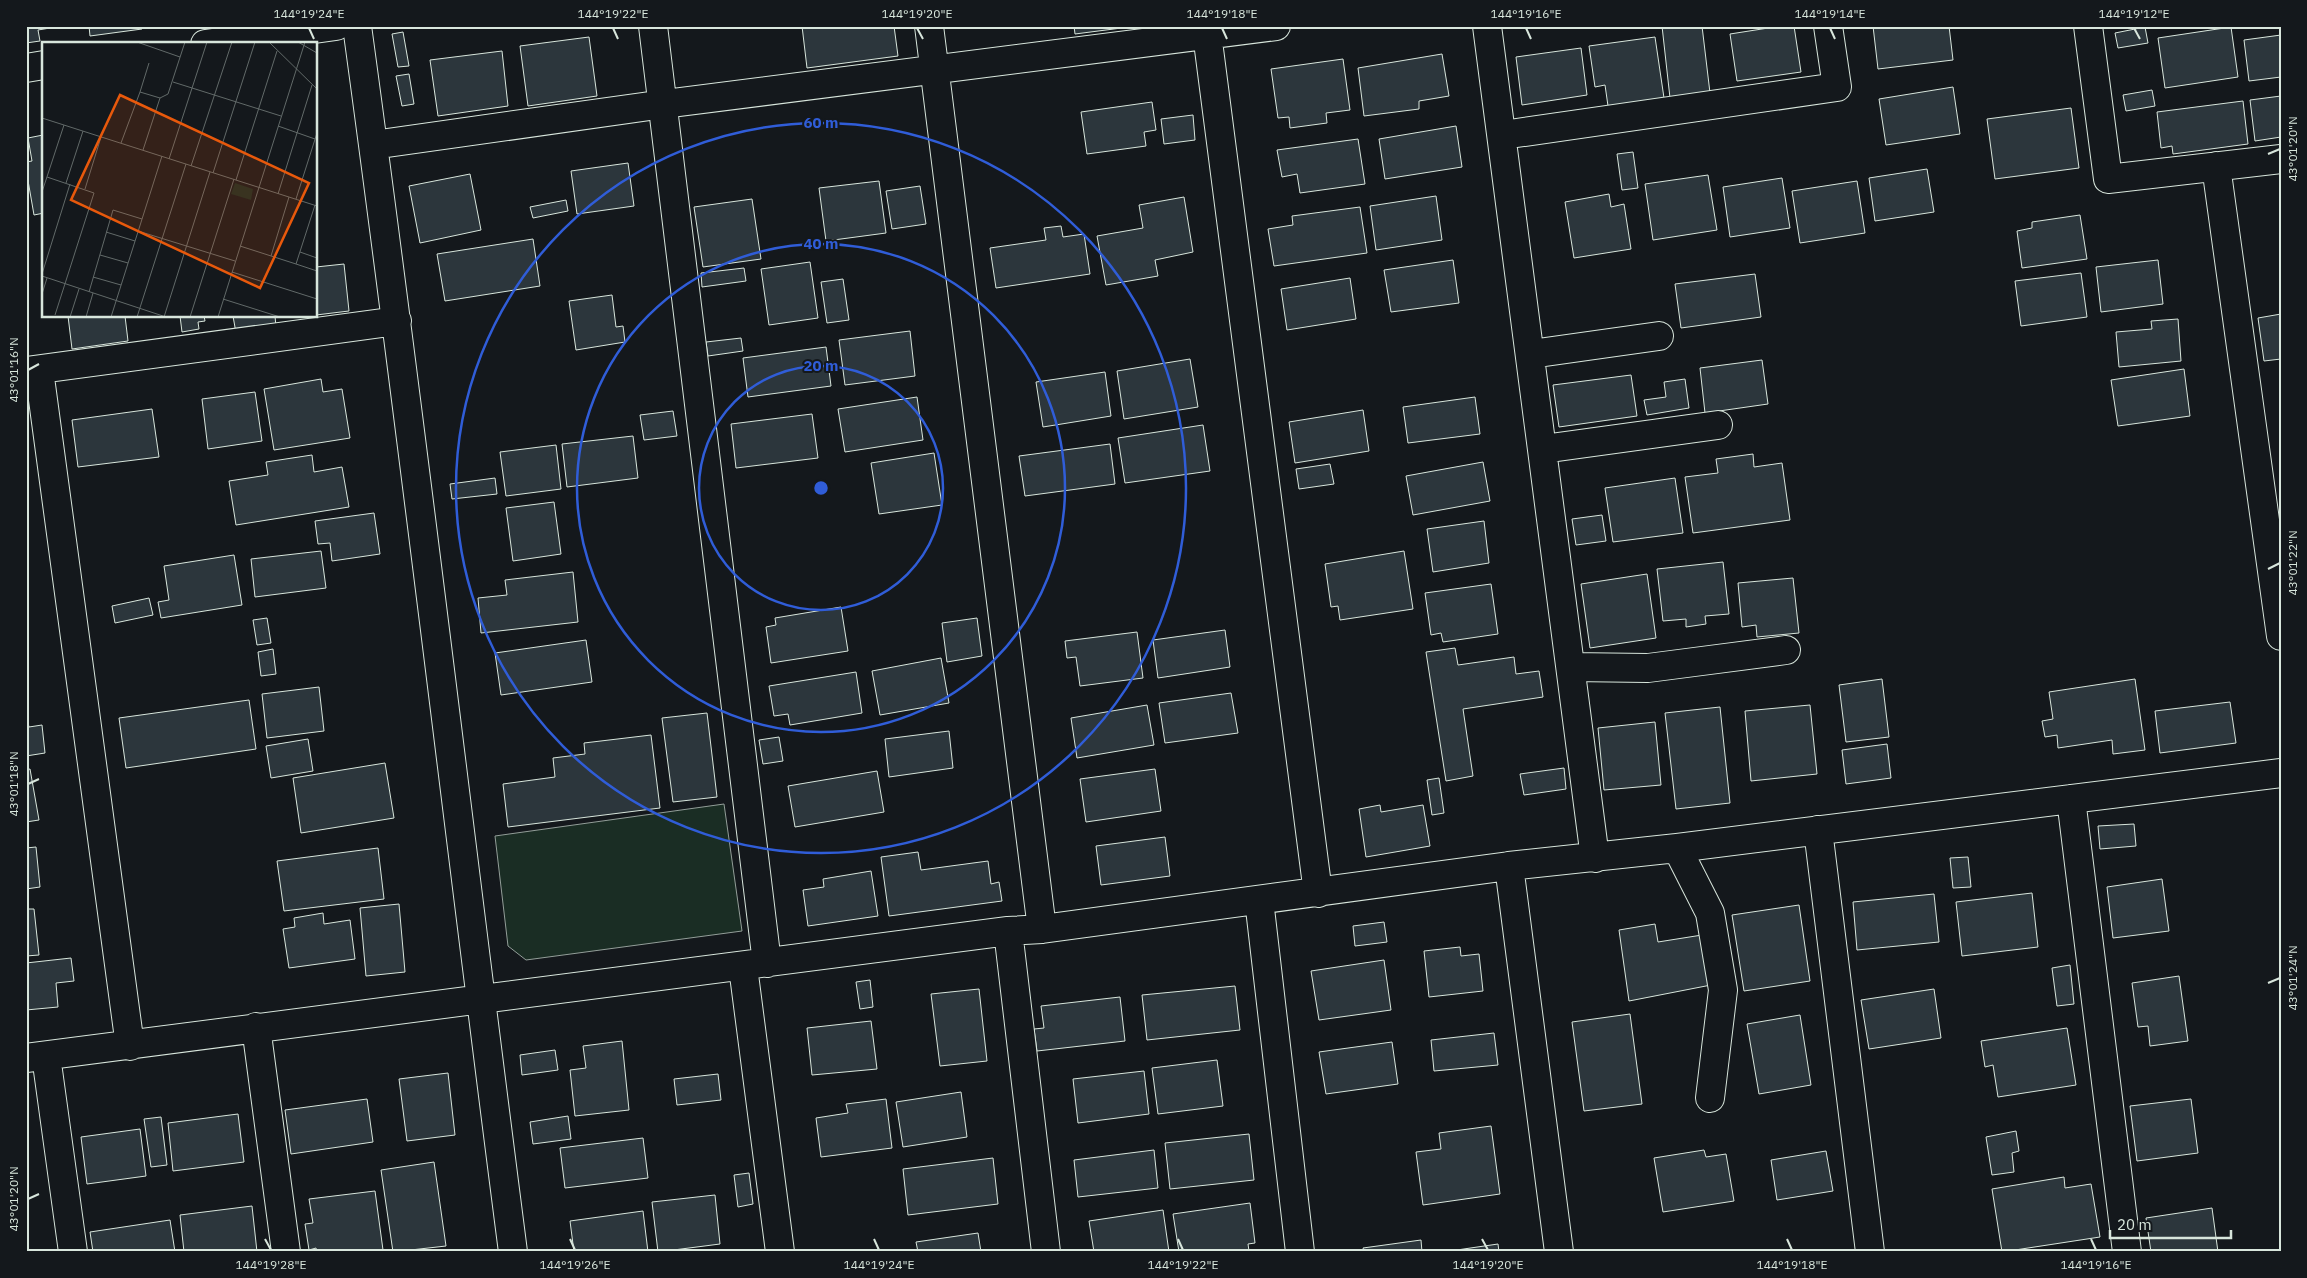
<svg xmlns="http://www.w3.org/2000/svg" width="2307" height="1278" viewBox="0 0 2307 1278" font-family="'IBM Plex Sans',sans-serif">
<rect width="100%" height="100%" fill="#14181c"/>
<!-- green -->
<path fill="#1a2d24" stroke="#939e99" d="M724,804L742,931L526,960L508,946L495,836Z"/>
<!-- building -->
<path fill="#2c363c" stroke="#d8e6dc" d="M26,26H62L38,30L40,41L26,43Z
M89,26H142V29L90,36Z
M802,26H894L898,56L807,68Z
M1074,26H1137L1075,34Z
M1662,26H1702L1710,93L1670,98Z
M1781,26H1794L1801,72L1737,81L1730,34Z
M1873,26H1949L1953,60L1878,69Z
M2145,27L2148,43L2118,48L2115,33Z
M2231,27L2238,77L2165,88L2158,38Z
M403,32L409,66L398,67L392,34Z
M2281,35V77L2249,81L2244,40Z
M589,37L597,96L528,106L520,46Z
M1655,37L1664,98L1608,106L1605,85L1595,87L1589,46Z
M1581,48L1587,95L1522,105L1516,57Z
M502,51L508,106L438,116L430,60Z
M1442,54L1449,96L1419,101V109L1364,116L1358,68Z
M1343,59L1350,110L1326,113L1327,123L1290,128L1289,117L1278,118L1271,69Z
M409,74L414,104L402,106L396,76Z
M1953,87L1960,134L1886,145L1879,99Z
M2152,90L2155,106L2126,111L2123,95Z
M2281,96V137L2255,141L2250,100Z
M2243,101L2248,144L2173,154L2172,146L2161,148L2157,112Z
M1152,102L1156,130L1144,132L1146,146L1087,154L1081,112Z
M2071,108L2079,168L1995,179L1987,119Z
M1193,115L1195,140L1164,144L1161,119Z
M1456,126L1462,167L1385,179L1379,139Z
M43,135L44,213L34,215L26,169V162L32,161L28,138Z
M1358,139L1365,184L1300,193L1297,174L1282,177L1277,150Z
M1633,152L1638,188L1622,190L1617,154Z
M628,163L634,206L577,214L571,171Z
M1927,169L1934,212L1875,221L1869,178Z
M470,174L481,230L420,243L409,186Z
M1708,175L1717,230L1653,240L1645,184Z
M1782,178L1790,228L1730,237L1723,187Z
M879,181L886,233L826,241L819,188Z
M1857,181L1865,233L1800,243L1792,191Z
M920,186L926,224L892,229L886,191Z
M1609,194L1611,207L1624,204L1631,249L1574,258L1565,202Z
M1436,196L1442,240L1376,250L1370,206Z
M1184,197L1193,252L1155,260L1158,276L1106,285L1097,236L1143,228L1139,205Z
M752,199L761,259L703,267L694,207Z
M566,200L568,211L533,218L530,207Z
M1360,207L1367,253L1274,266L1268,229L1293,225L1292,216Z
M2080,215L2087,259L2022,268L2017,231L2032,228V222Z
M1061,226L1063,237L1084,234L1090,274L996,288L990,248L1046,240L1044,228Z
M533,239L540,286L445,301L437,254Z
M1453,260L1459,303L1391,312L1384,270Z
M2158,260L2163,304L2101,312L2096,267Z
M810,262L818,318L769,325L761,269Z
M344,264L349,311L316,315V267Z
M744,268L746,281L702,287L701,273Z
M2081,273L2087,317L2021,326L2015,281Z
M1755,274L1761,317L1681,328L1675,284Z
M1350,278L1356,319L1287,330L1281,289Z
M843,279L849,320L827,323L821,282Z
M612,295L616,327L623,326L625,342L576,350L569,301Z
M2281,314V359L2264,361L2258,318Z
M68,316H125L128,341L72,349Z
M180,316H204L205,321L198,322L199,329L182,332Z
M233,316H275L276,327L236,333Z
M2178,319L2181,361L2119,367L2116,332L2152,329L2151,321Z
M910,331L915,376L845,385L839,340Z
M741,338L743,351L708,356L706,342Z
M826,347L831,386L748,397L743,358Z
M1190,359L1198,407L1124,419L1117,371Z
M1762,360L1768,404L1705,413L1700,368Z
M2184,369L2190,416L2118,426L2111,380Z
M1105,372L1111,416L1043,427L1036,382Z
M1631,375L1637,416L1559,427L1553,385Z
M321,379L323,392L342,389L350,438L274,450L264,389Z
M1685,379L1689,408L1647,415L1644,400L1666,397L1664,382Z
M255,392L262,441L208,449L202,399Z
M917,397L923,440L845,452L838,409Z
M1475,397L1480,434L1408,443L1403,407Z
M152,409L159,457L78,467L72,420Z
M1363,410L1369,451L1295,463L1289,422Z
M673,411L677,436L644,440L640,415Z
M812,414L818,458L736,468L731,424Z
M1203,425L1210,471L1125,483L1118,438Z
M633,436L638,478L567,487L562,444Z
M1110,444L1115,484L1025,496L1019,456Z
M556,445L561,489L506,496L500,452Z
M934,453L942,505L879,514L871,463Z
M1753,454L1754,467L1782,463L1790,520L1693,533L1685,477L1718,473L1716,459Z
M312,455L314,472L342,467L349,507L236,525L229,481L268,475L266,462Z
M1483,462L1490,501L1413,515L1406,476Z
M1330,464L1334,484L1299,489L1296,469Z
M495,478L497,494L452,499L450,484Z
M1675,478L1683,533L1613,542L1605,488Z
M554,502L561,554L513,561L506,508Z
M374,513L380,554L332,561L330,543L318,544L315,521Z
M1602,515L1606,541L1576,545L1572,519Z
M1484,521L1489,563L1433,572L1427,529Z
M321,551L326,588L255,597L251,559Z
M1404,551L1413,609L1340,620L1338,606L1331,607L1325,564Z
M234,555L242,605L161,618L158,602L169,600L164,566Z
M1723,562L1729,614L1705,616L1706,624L1686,627V619L1663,621L1657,569Z
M573,572L578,622L481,633L478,598L507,595L505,580Z
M1647,574L1656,638L1590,648L1581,584Z
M1793,578L1799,633L1757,637L1756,625L1742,627L1738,583Z
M1491,584L1498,634L1443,642L1441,633L1431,635L1425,593Z
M149,598L153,615L115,623L112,606Z
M841,607L848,651L771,663L766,627L776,625L775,618Z
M267,618L271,643L257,645L253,620Z
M977,618L982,656L947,662L942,623Z
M1225,630L1230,667L1158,678L1153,640Z
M1137,632L1143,678L1080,686L1076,657L1067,658L1065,641Z
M586,640L592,682L501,695L495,653Z
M1455,648L1458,665L1514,657L1516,674L1539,671L1543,697L1463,709L1473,776L1446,781L1426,652Z
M273,649L276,674L261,676L258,652Z
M941,658L949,703L880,715L872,671Z
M856,672L862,713L790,725L788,714L774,716L769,686Z
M1882,679L1889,737L1846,742L1839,685Z
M2135,679L2145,750L2113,754L2112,740L2058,748L2057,735L2045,737L2042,721L2053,719L2049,692Z
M319,687L324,731L267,738L262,694Z
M1231,693L1238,733L1165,743L1159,703Z
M249,700L256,749L126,768L119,718Z
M2230,702L2236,743L2160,753L2155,711Z
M1147,705L1154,745L1077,758L1071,718Z
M1810,705L1817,774L1751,781L1745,711Z
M1720,707L1730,803L1676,809L1665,713Z
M707,713L717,797L673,802L662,718Z
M26,715L29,727L42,725L45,753L26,756Z
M1655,722L1661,785L1604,790L1598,728Z
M949,731L953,768L889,777L885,739Z
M651,735L660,808L508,827L503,784L555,777L553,758L585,754L584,743Z
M779,737L783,761L763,764L759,740Z
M308,739L313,771L271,778L266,746Z
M1887,744L1891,778L1846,784L1842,750Z
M385,763L394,818L301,833L293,778Z
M1564,768L1566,789L1524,795L1520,774Z
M30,769L39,820L26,822V770Z
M1155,769L1161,811L1086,822L1080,779Z
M877,771L884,812L795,827L788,786Z
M1439,778L1444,813L1432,815L1427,780Z
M1380,805L1381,812L1423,805L1430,846L1366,857L1359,809Z
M2134,824L2136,846L2100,849L2098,826Z
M1165,837L1170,876L1101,885L1096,846Z
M36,847L40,887L26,889V848Z
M378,848L384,899L284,911L277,861Z
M918,852L921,870L988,861L991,884L999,882L1002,901L889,916L881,857Z
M1968,857L1971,887L1953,888L1950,858Z
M871,871L878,916L808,926L803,890L824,887L823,879Z
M2162,879L2169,931L2113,938L2107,887Z
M2032,893L2038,947L1962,956L1956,902Z
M1934,894L1939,942L1857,950L1853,902Z
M399,904L405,972L366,976L360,908Z
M1799,905L1810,981L1744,991L1732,915Z
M26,909H34L39,955L26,956Z
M323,913L324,924L350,920L355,959L289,968L283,929L295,927L294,918Z
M1384,922L1387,942L1355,946L1353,926Z
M1655,924L1658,942L1702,935L1711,985L1629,1001L1619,930Z
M1460,947L1461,956L1479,954L1483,991L1429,997L1424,951Z
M71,958L74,981L56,983L58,1007L26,1010V963Z
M1384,960L1391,1010L1319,1020L1311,971Z
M2070,965L2074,1004L2057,1006L2052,968Z
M2179,976L2188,1041L2150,1046L2148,1026L2138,1027L2132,983Z
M870,980L873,1007L860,1009L856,982Z
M1235,986L1240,1030L1147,1040L1142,995Z
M979,989L987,1061L940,1066L931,994Z
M1934,989L1941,1038L1869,1049L1861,1000Z
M1120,997L1125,1041L1037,1051L1034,1029L1044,1028L1041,1006Z
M1630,1014L1642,1104L1584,1111L1572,1022Z
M1800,1015L1811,1085L1759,1094L1747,1024Z
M871,1021L877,1069L812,1075L807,1028Z
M2067,1028L2076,1085L1998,1097L1993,1065L1985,1067L1981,1041Z
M1494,1033L1498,1065L1434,1071L1431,1040Z
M622,1041L629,1110L575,1116L570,1070L586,1068L583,1046Z
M1392,1042L1398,1084L1326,1094L1319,1052Z
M555,1050L558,1070L522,1075L520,1055Z
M1217,1060L1223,1106L1158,1114L1152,1068Z
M1144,1071L1149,1114L1078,1123L1073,1079Z
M448,1073L455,1135L407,1141L399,1079Z
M718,1074L721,1100L677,1105L674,1079Z
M961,1092L967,1137L903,1147L896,1102Z
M367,1099L373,1142L291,1154L285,1110Z
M886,1099L892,1148L821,1157L816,1118L848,1113L846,1104Z
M2191,1099L2198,1153L2137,1161L2130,1106Z
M238,1114L244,1162L173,1171L168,1123Z
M568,1116L571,1139L533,1144L530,1122Z
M161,1117L167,1165L151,1167L144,1119Z
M1491,1126L1500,1194L1423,1205L1416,1152L1441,1149L1439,1133Z
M140,1129L146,1176L87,1184L81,1137Z
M2016,1131L2019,1151L2012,1153L2014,1172L1992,1175L1986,1137Z
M1249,1134L1254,1180L1170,1189L1165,1143Z
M643,1138L648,1178L565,1188L560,1148Z
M1154,1150L1158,1188L1078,1197L1074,1160Z
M1704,1150L1706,1157L1726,1154L1734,1201L1663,1212L1654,1158Z
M1826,1151L1833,1191L1777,1200L1771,1160Z
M993,1158L998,1204L908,1215L903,1169Z
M434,1162L446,1246L393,1252L381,1170Z
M749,1173L753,1204L738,1207L734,1175Z
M2064,1177L2065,1188L2091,1184L2100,1237L2002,1252L1992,1189Z
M375,1191L383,1250L317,1252L316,1248L309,1250L305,1224L313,1223L309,1199Z
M715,1195L720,1244L658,1252L652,1202Z
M1250,1203L1255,1243L1248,1244L1249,1251L1179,1252L1173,1214Z
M252,1206L257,1252H184L180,1215Z
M2212,1208L2218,1252H2151L2146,1218Z
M1163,1210L1169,1252H1094L1089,1221Z
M643,1211L648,1252H574L570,1221Z
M170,1220L175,1252H93L90,1232Z
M978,1233L981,1252H918L916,1242Z
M1421,1240L1422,1252H1364L1363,1248Z
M1498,1244L1499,1252H1443Z"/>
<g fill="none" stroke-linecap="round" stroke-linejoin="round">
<!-- minor casing -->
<g stroke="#d8e6dc" stroke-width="30">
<path id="minor" d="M357,26C413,434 460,843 513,1252
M653,26L767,963
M929,26L1042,929
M1206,26L1318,893
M1487,26L1595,858
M2088,26L2108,179L2281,159
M205,44L336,26
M26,68L44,65
M1503,135L1837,87L1828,26
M373,145L664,104L1276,26
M2216,166L2281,636
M1531,354L1659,336
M39,370L130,1046
M26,371L397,321
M1543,449L1718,425
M1571,667L1648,668L1786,650
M2071,799L2127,1252
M1818,830L1870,1252
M1677,848L1710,913L1723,990L1710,1098
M1509,866L1559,1252
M1259,900L1300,1252
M1008,931L1046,1252
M743,967L780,1252
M256,1027L286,1252
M46,1056L73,1252
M26,1058L1008,931L1042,929L1509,866L1677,848L2281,773"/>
</g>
<!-- minor -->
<use href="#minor" stroke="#14181c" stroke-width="28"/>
</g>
<!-- ticks -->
<path fill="none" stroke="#d8e6dc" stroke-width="2" d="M309,28L314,39M613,28L618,39M917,28L923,39M1222,28L1227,39M1526,28L1531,39M1830,28L1835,39M2134,28L2140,39M2268,154L2280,149M28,370L39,364M2268,569L2280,563M28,784L39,779M2268,983L2280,978M28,1199L39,1194M265,1239L271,1250M570,1239L575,1250M874,1239L879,1250M1178,1239L1183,1250M1482,1239L1488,1250M1787,1239L1792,1250M2091,1239L2096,1250"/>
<!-- distance rings -->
<g fill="none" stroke="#305dd8" stroke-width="2.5">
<circle cx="821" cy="488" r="122"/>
<circle cx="821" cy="488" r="244"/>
<circle cx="821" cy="488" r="365"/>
</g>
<!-- overview -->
<g transform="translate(42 42)">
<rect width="275" height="275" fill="#14181c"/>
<path d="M193,141L211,147L209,158L189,152Z" fill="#1a2d24"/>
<path fill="none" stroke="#626a69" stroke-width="1" d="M95,0L138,15M227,0L275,47M256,0L275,11M131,40L239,74M98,50L107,21M118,56L126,52L143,0M0,76L275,164M236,84L273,97M79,101L98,50L118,56L101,108M127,117L165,0M149,124L190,0M171,131L213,0M5,135L52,151L13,273M194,138L235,9M24,141L41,89M43,147L59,95M0,150L22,83M236,152L270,43M254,157L275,91M96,189L193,219M64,190L93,199M198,204L254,222L273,163M258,210L275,216M58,213L86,221M229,214L247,155M254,222L275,229M190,230L275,257M0,232L28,142M0,234L124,275M51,235L79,243M47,250L71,168L100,177M0,252L5,236M181,257L238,275M28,275L37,247M44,275L51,251M69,275L120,114M95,275L144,122M122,275L168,130M148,275L192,137M176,275L263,0"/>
<path fill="#e8590c" fill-opacity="0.15" stroke="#e8590c" stroke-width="2.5" d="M78,53L267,141L218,246L29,158Z"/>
<rect width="275" height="275" fill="none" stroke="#d8e6dc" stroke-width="2.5"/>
</g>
<circle cx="821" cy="488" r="8" fill="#305dd8" stroke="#14181c" stroke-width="2.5"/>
<g font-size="15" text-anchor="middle" font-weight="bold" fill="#305dd8" stroke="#14181c" stroke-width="4" stroke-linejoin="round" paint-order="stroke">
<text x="821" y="128">60 m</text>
<text x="821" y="249">40 m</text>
<text x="821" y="371">20 m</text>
</g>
<!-- border -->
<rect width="2307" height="1278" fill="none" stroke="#14181c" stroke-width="55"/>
<!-- scale -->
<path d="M2110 1230v8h121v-8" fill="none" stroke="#d8e6dc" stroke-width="2.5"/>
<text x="2117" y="1230" font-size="15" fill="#d8e6dc" stroke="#14181c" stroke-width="4" paint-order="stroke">20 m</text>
<rect x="28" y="28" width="2252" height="1222" fill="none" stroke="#d8e6dc" stroke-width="2"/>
<g font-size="12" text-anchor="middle" fill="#d8e6dc">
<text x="309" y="18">144°19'24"E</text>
<text x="613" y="18">144°19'22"E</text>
<text x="917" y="18">144°19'20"E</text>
<text x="1222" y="18">144°19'18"E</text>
<text x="1526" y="18">144°19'16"E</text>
<text x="1830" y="18">144°19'14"E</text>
<text x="2134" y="18">144°19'12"E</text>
<text transform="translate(2293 149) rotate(-90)" y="4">43°01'20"N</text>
<text transform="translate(14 370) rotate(-90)" y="4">43°01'16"N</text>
<text transform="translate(2293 563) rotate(-90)" y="4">43°01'22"N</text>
<text transform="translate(14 784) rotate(-90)" y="4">43°01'18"N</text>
<text transform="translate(2293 978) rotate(-90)" y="4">43°01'24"N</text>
<text transform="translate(14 1199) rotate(-90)" y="4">43°01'20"N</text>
<text x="271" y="1269">144°19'28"E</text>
<text x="575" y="1269">144°19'26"E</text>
<text x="879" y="1269">144°19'24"E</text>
<text x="1183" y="1269">144°19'22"E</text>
<text x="1488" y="1269">144°19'20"E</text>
<text x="1792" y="1269">144°19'18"E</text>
<text x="2096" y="1269">144°19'16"E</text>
</g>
</svg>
